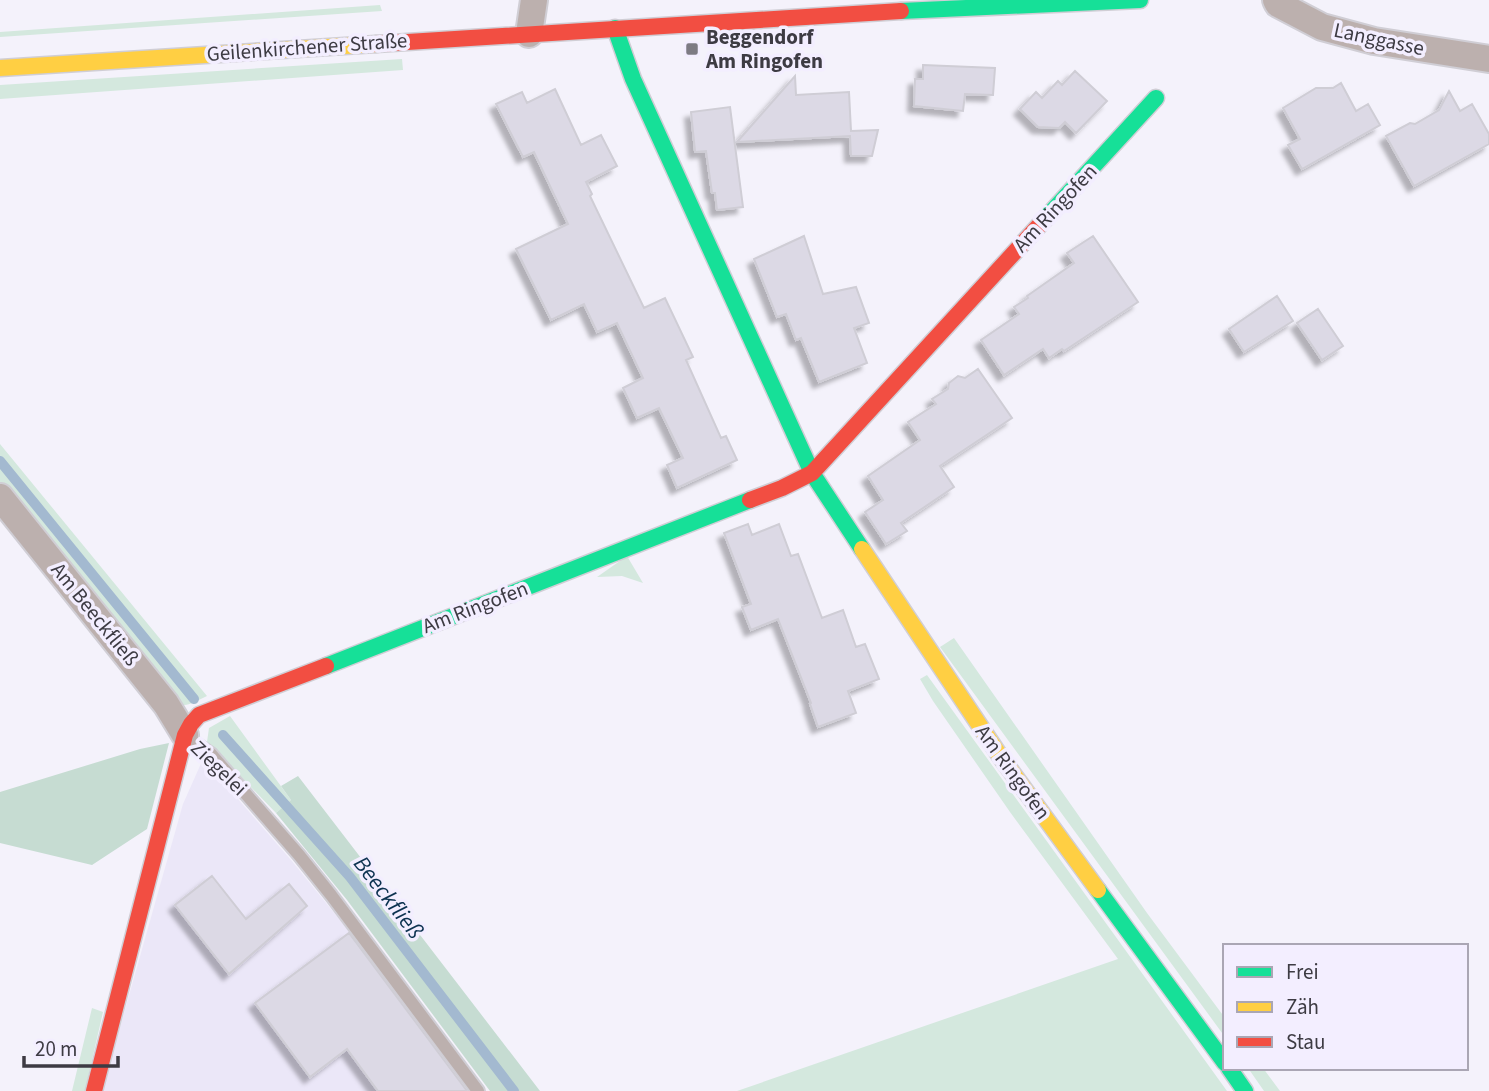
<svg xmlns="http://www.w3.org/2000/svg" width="1489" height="1091" viewBox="0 0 1489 1091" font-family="'Source Sans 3',sans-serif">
<defs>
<filter id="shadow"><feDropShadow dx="-6" dy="6" stdDeviation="2" flood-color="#0004"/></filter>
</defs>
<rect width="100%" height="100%" fill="#f4f2fb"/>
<!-- built -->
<path fill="#ebe7f8" d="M203,759L291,860L340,920L469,1091H102L183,804Z"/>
<!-- green -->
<path fill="#d4e8de" d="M380,5L382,11L0,37V32Z
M402,59L403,70L0,99V85Z
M0,444L207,696C183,707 184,711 166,690L0,483Z
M627,556L643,583L622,576L597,577Z
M954,638L1147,913L1225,1018V1037L940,647Z
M927,675L1227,1091H737L1118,959L1010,812L933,701L920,679Z
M230,716L291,800L276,813L207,742L209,728Z
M92,1008L103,1012L85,1091H72Z
M1248,1068H1263L1280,1091H1264Z"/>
<!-- forest -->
<path fill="#c6dcd2" d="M169,743L147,829L92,865L0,843V792L140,749Z
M298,776L540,1091H490L347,900L276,813L291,800L281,786Z"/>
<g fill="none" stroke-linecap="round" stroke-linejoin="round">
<!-- stream -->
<path stroke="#a3b9d0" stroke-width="10" d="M0,461L194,699
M223,735L350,877L514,1091"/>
</g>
<!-- building -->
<path fill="#dcd9e5" stroke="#cfcdd5" stroke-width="2" filter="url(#shadow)" d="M923,65L995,68L993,95L965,94L963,111L914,106L915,79H923Z
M1075,71L1107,101L1076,133L1065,122L1059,128L1038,127L1020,109L1036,92L1042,98L1058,81L1062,85Z
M795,76L796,95L849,92L851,131L878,130L872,156H851L850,136L737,142Z
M1341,83L1356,111L1368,104L1380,125L1302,169L1288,145L1300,139L1283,108L1316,88H1333Z
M555,89L581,145L601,135L617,166L586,182L592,194L590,196L644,308L665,298L693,357L686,360L721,438L726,436L737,460L677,488L667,465L683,458L659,408L637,418L623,388L643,378L617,323L597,332L584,304L551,320L516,249L568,224L534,152L523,157L496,104L522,92L527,103Z
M1449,91L1460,111L1472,104L1489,134V144L1414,186L1386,136L1410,123L1415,124L1439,110Z
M730,107L743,207L717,210L715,193H712L706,151L695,152V151L691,112Z
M804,236L823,294L856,287L869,323L854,328L867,363L819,382L801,338L796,340L786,314L777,317L754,259Z
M1093,236L1138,302L1064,351L1062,349L1049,358L1043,349L1004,375L981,340L1019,314L1014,307L1028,298L1027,296L1074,263L1067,253Z
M1277,296L1293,321L1244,352L1229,329Z
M1318,309L1343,346L1322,360L1297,323Z
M978,369L1012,418L940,466L954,487L901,523L907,531L886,544L865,512L883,500L868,476L920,440L908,422L936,404L932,399L948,389L949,383L958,376L965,378Z
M748,524L752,535L779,524L791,556L798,554L822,618L843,610L856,647L865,644L879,679L848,691L856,713L818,727L810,704L811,703L778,619L751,630L742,607L751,604L724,533Z
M212,876L246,919L289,884L307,906L229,974L175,905Z
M349,933L414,1020L467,1091H378L347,1049L310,1077L255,1003Z"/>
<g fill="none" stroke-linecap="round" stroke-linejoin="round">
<!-- lane casing -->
<g stroke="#d0ced5" stroke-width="16">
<path id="lane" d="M188,738L211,754L299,855L331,895L478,1091"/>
</g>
<!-- street casing -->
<g stroke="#d0ced5" stroke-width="30">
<path id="street" d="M1276,0L1278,4L1322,27L1374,41L1489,59
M529,34L534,0
M0,497L166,704L185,735"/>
</g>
<!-- fast casing -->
<g stroke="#d0ced5" stroke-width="19">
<path id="fast" d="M901,11L1140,0
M615,28L633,79L812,473L862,549
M1045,219L1156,98
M326,666L750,500
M1098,890L1225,1063
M1229,1068L1245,1091"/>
</g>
<!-- slow casing -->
<g stroke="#d0ced5" stroke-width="19">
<path id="slow" d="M0,68L376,44
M862,549L1000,756L1098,890"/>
</g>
<!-- jam casing -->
<g stroke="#d0ced5" stroke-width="19">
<path id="jam" d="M376,44L901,11
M750,500L782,488L812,473L1045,219
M94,1091L185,735L191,724L199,715L326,666"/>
</g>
<!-- lane -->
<use href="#lane" stroke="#bcb0ae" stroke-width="12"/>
<!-- street -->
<use href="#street" stroke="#bcb0ae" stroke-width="26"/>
<!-- fast -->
<use href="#fast" stroke="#16e098" stroke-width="16"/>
<!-- slow -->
<use href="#slow" stroke="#ffcf43" stroke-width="16"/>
<!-- jam -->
<use href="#jam" stroke="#f24e42" stroke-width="16"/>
</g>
<!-- markers -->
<rect fill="#7d7b83" stroke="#f3eeff" stroke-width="2.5" x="685" y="42" width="14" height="14" rx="3.5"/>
<g text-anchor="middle" stroke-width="7" stroke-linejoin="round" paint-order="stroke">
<!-- poi labels -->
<g font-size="21" font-weight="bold" fill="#3d3b43" stroke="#f3eeff" text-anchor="start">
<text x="706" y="44">Beggendorf<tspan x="706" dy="24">Am Ringofen</tspan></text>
</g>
<!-- street labels -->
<g font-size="21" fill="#3d3b43" stroke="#f3eeff">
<text transform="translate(1379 39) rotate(12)" y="7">Langgasse</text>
<text transform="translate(307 47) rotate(-4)" y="7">Geilenkirchener Straße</text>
<text transform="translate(1055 208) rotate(-47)" y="7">Am Ringofen</text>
<text transform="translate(475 607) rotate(-21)" y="7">Am Ringofen</text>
<text transform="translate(95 614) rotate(51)" y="7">Am Beeckfließ</text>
<text transform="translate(219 768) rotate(44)" y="7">Ziegelei</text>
<text transform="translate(1013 772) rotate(54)" y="7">Am Ringofen</text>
</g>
<!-- water labels -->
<g font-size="23" font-style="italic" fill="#0c3250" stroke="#f3eeff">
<text transform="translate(389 897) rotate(52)" y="8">Beeckfließ</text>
</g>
</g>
<!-- legend -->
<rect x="1223" y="944" width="245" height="126" fill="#f3eeff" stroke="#aaa6b4" stroke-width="2"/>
<rect x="1237" y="967" width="35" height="10" fill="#16e098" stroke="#aaa6b4" stroke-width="2"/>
<text x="1286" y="979" font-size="21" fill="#3d3b43">Frei</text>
<rect x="1237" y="1002" width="35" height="10" fill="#ffcf43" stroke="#aaa6b4" stroke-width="2"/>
<text x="1286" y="1014" font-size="21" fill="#3d3b43">Zäh</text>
<rect x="1237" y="1037" width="35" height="10" fill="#f24e42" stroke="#aaa6b4" stroke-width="2"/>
<text x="1286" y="1049" font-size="21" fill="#3d3b43">Stau</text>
<!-- scale -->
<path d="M24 1056v10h94v-10" fill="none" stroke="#3d3b43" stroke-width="3.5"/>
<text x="35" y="1056" font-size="21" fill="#3d3b43" stroke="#f3eeff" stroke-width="5" paint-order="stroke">20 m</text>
</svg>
